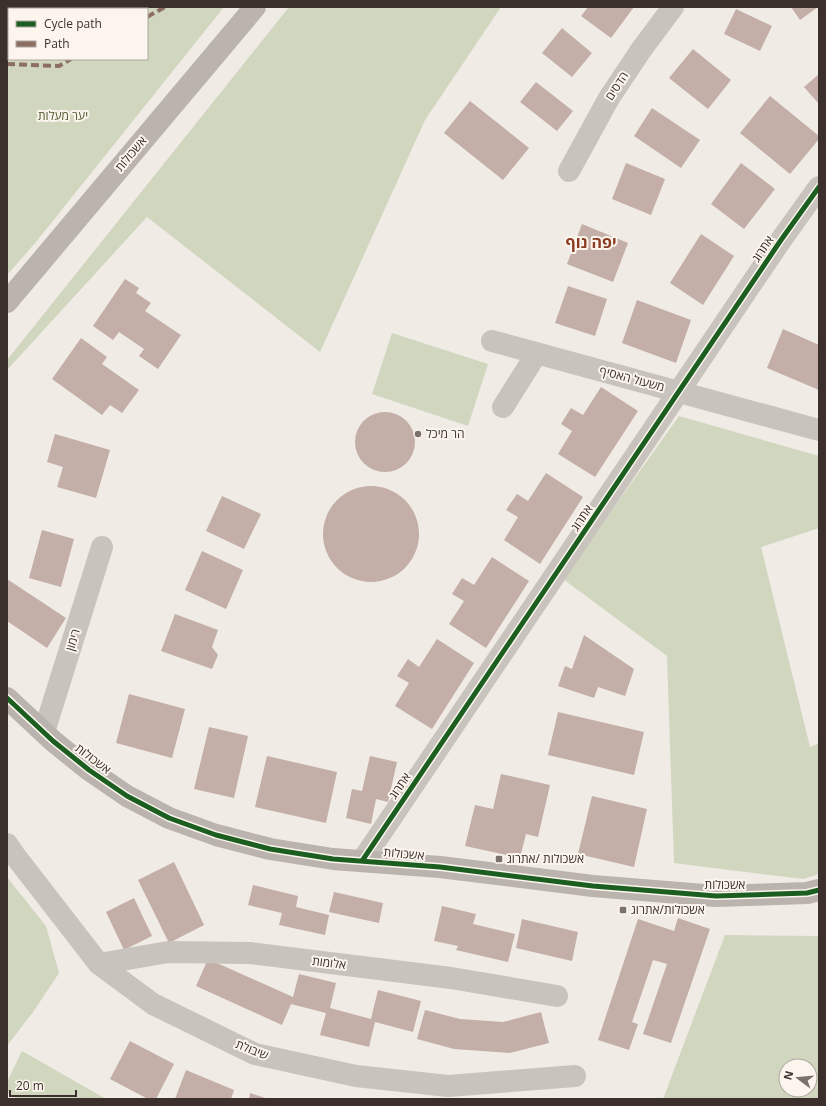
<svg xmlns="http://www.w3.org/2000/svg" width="826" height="1106" viewBox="0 0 826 1106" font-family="'Open Sans','Noto Sans Hebrew',sans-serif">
<rect width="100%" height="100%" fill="#f0ebe5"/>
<!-- green -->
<path fill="#d1d6bf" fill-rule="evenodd" d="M7,7H224L36,242L7,275ZM9,9H147V59H9Z
M289,7H501L425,120L320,352L147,217L7,370V360Z
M392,333L488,364L468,426L372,394Z
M679,416L819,456V528L761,547L810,747L819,743V874L803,879L674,863L667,656L563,579Z
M7,877L46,926L59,973L33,1012L7,1046Z
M725,935L819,936V1099H663ZM786,1066H810V1090H786Z
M22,1051L106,1099H17L7,1092V1082Z"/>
<!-- building -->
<path fill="#c3afa7" d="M588,7H634L611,38L581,16Z
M791,7H818L800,20Z
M736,9L772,26L760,51L724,34Z
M562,28L592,53L572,77L542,53Z
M693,49L731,80L708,109L669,78Z
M819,74V104L804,87Z
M536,82L573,111L557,131L520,102Z
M770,96L819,136V139L790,174L740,133Z
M470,101L529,148L503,180L444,133Z
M652,108L700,140L681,168L634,136Z
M626,163L665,179L651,215L612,199Z
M741,163L775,189L744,229L711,204Z
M582,224L628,243L613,282L567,264Z
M701,234L734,256L703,305L670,283Z
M125,279L139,288L136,293L151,303L145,311L181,335L158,369L139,356L144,349L119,332L113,340L93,326Z
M568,286L607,299L595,336L555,323Z
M637,300L691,320L676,363L622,343Z
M783,329L819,345V390L767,368Z
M81,338L107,357L102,364L139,390L122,413L110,405L102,415L52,379Z
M601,387L638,411L595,477L558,454L572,431L561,424L571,408L583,415Z
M355 442a30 30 0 1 1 60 0a30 30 0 1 1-60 0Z
M55,434L110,450L96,498L57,487L63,467L47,462Z
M546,473L583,497L540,564L504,540L518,517L506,510L517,494L528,501Z
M323 534a48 48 0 1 1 96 0a48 48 0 1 1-96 0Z
M222,496L261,514L244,549L206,531Z
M42,530L74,539L61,587L29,578Z
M202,551L243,570L226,609L185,590Z
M492,557L529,581L486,648L449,624L464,601L452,594L462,578L474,585Z
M7,579L66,618L47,648L7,621Z
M175,614L218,630L212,647L218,655L212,669L161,651Z
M584,635L634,669L625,696L598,687L594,698L558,686L565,666L572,669Z
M437,639L474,663L432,729L395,706L409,683L397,676L408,659L419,667Z
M129,694L185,709L172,758L116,743Z
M558,712L644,732L634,775L548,755Z
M209,727L248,736L234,798L194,789Z
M267,756L337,772L326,823L255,807Z
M370,756L397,762L388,802L376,799L371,824L346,818L352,789L362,791Z
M501,774L550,785L538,837L526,834L520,858L465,846L475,805L493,809Z
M592,796L647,809L634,867L578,854Z
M174,862L204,925L169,943L138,880Z
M253,885L298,896L296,907L329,915L325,935L279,925L282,913L248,905Z
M334,892L383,903L379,923L329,912Z
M134,898L152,936L124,950L106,912Z
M442,906L476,914L473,924L515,934L508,962L456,950L458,946L434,941Z
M678,918L710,929L671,1043L643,1034L667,964L653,960L632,1022L638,1024L629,1050L598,1040L638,919L674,931Z
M522,919L578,932L572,961L516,948Z
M208,959L293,997L299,974L336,983L330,1008L371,1019L378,990L421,1001L413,1032L375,1022L369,1047L320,1035L326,1013L291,1004L282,1025L196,986Z
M425,1010L460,1019L503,1022L541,1012L549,1043L510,1053L454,1049L417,1039Z
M130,1041L174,1064L156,1099H148L110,1079Z
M186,1070L234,1090L231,1099H175Z
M250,1093L268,1099H249Z"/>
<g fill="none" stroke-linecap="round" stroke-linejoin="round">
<!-- street -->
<path stroke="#c9c3be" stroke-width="22" d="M569,171L609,98L641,50L673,7
M492,341L819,430
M503,407L537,353
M44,732L102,547
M7,844L16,857L99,964L153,1004L255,1054L356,1076L448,1086L575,1076
M362,861L781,240L819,187
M99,964L168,952L250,953L451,978L557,996"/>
<!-- secondary -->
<path stroke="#bab3ae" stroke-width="22" d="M7,302L255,7
M7,698L53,741L89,770L127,796L169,818L216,835L270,849L333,859L440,867L593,886L716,896L807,893L819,890"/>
<!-- quiet -->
<path stroke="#8d6e63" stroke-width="4" stroke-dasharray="8 4" stroke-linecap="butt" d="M147,17L165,7
M7,64L59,66L71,59"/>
<!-- cycleway casing -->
<g stroke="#fbf5ee" stroke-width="8">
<path id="cycleway" d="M7,698L53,741L89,770L127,796L169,818L216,835L270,849L333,859L440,867L593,886L716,896L807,893L819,890
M362,861L781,240L819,187"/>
</g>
<!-- cycleway -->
<use href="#cycleway" stroke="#1b5e20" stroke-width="5"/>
</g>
<!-- markers -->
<g fill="#7a716c" stroke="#fbf5ee" stroke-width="1.5">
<circle cx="418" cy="434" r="4"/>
<rect x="495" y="855" width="8" height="8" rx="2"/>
<rect x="619" y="906" width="8" height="8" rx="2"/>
</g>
<g text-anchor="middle" stroke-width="4" stroke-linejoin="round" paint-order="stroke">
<!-- street labels -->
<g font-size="12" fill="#3b302b" stroke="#fbf5ee">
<text transform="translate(617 86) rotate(-57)" y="4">הדסים</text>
<text transform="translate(131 154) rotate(-50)" y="4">אשכולות</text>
<text transform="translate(763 249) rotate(-56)" y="4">אתרוג</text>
<text transform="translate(632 379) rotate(15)" y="4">משעול האסיף</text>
<text transform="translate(582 518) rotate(-56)" y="4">אתרוג</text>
<text transform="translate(73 640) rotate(-73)" y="4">רימון</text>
<text transform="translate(93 759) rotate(37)" y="4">אשכולות</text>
<text transform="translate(400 786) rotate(-56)" y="4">אתרוג</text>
<text transform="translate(404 854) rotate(5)" y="4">אשכולות</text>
<text x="725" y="889">אשכולות</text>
<text transform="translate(329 963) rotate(7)" y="4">אלומות</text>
<text transform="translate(252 1050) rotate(21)" y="4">שיבולת</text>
</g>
<!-- park labels -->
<g font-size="12" fill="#4a5a2e" stroke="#fbf5ee">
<text x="63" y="120">יער מעלות</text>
</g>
<!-- poi labels -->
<g font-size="12" fill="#3b302b" stroke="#fbf5ee" text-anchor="start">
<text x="426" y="438">הר מיכל</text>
<text x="507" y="863">אשכולות /אתרוג</text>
<text x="631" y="914">אשכולות/אתרוג</text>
</g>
<!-- district labels -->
<g font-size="16" font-weight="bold" fill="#8c3b22" stroke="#fbf5ee">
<text x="591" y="248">יפה נוף</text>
</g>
</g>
<!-- border -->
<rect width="826" height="1106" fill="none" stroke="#3b302b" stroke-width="16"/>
<!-- legend -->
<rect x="8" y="8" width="140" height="52" fill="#fbf5ee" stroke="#aea6a0"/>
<rect x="16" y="21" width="20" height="6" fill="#1b5e20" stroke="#aea6a0"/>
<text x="44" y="28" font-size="12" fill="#3b302b">Cycle path</text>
<rect x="16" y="41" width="20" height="6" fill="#8d6e63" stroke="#aea6a0"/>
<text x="44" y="48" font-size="12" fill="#3b302b">Path</text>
<!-- north arrow -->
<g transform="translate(798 1078) rotate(286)"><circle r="19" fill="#fbf5ee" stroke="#aea6a0"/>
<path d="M0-3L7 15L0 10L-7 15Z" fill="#7a716c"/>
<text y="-6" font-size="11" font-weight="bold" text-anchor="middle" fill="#3b302b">N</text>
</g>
<!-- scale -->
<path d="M10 1090v6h66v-6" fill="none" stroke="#3b302b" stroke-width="2"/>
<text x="16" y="1090" font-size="12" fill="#3b302b" stroke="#fbf5ee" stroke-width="3" paint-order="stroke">20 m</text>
</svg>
